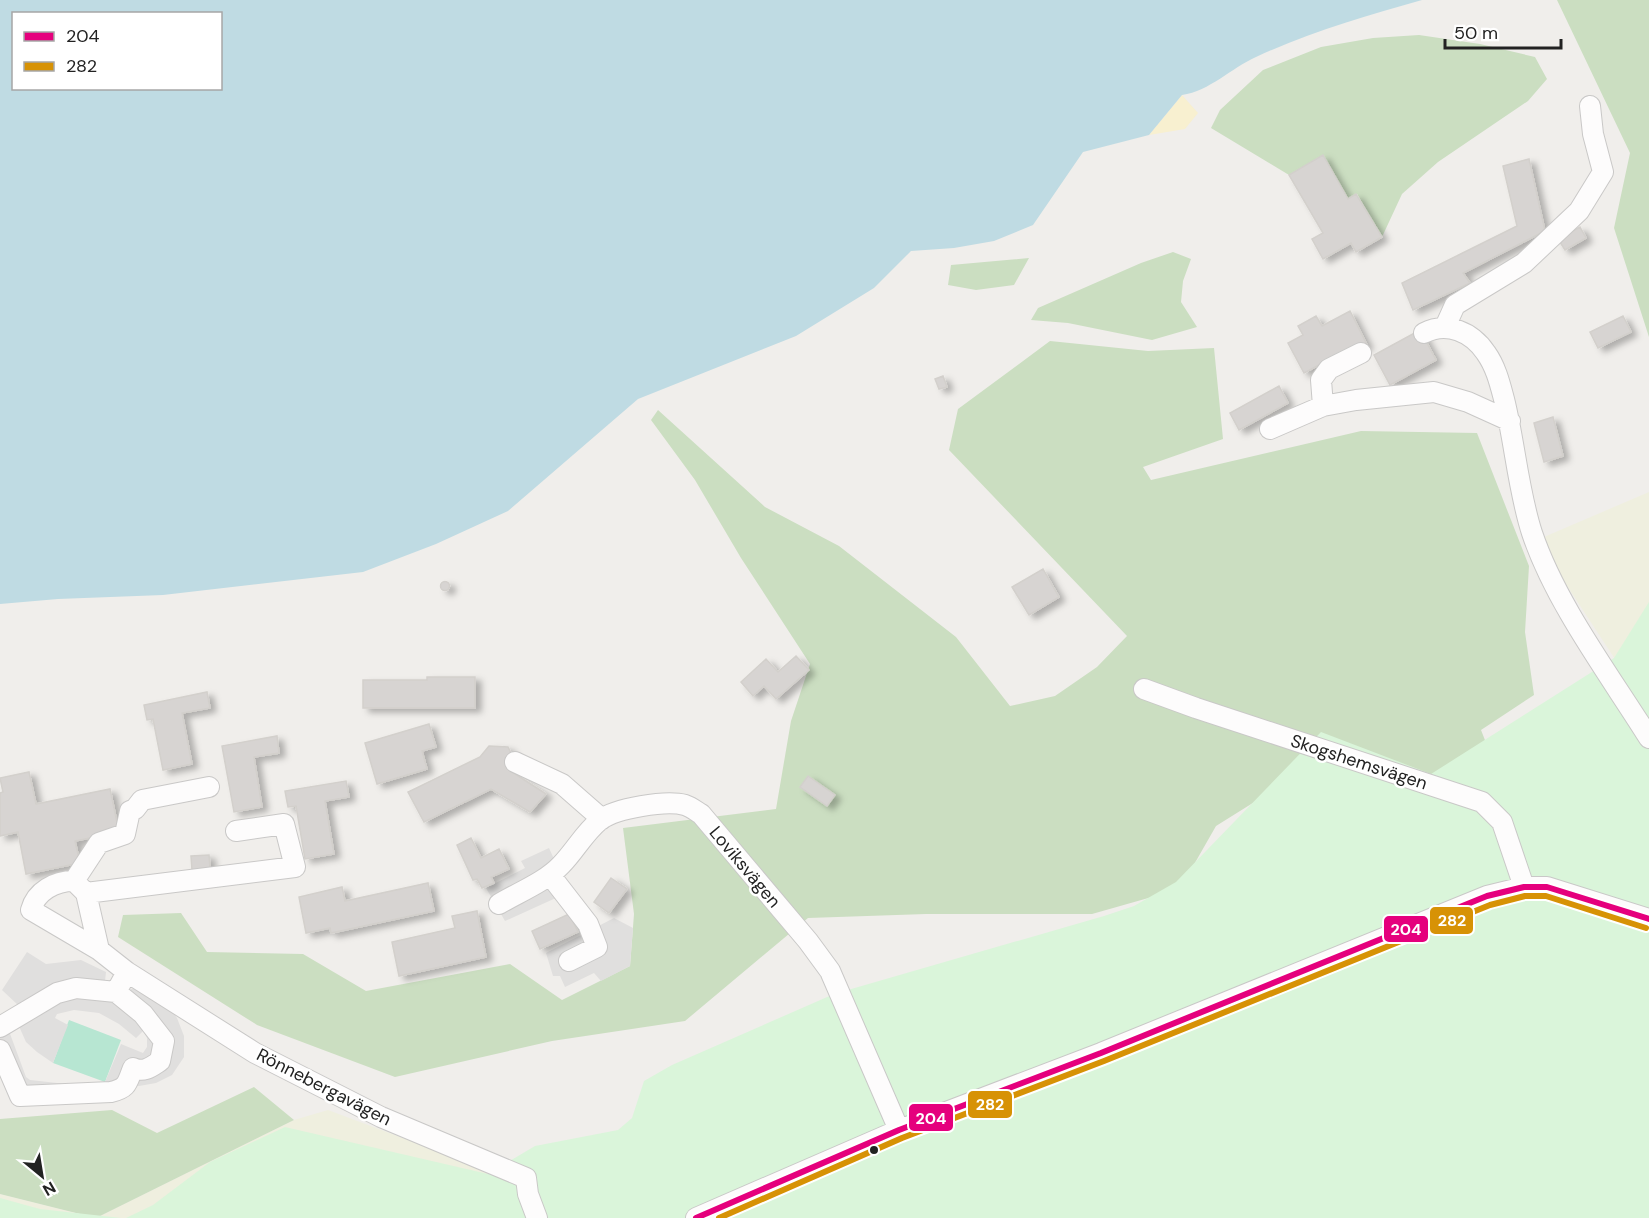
<svg xmlns="http://www.w3.org/2000/svg" width="1649" height="1218" viewBox="0 0 1649 1218" font-family="'DM Sans',sans-serif">
<defs>
<filter id="shadow"><feDropShadow dx="6" dy="4" stdDeviation="3" flood-color="#0004"/></filter>
</defs>
<rect width="100%" height="100%" fill="#f0eeeb"/>
<!-- farmland -->
<path fill="#efefdf" d="M1649,492V711L1537,540Z
M328,1110L480,1167L508,1192L517,1218H0V1194L96,1218L294,1120Z"/>
<!-- forest -->
<path fill="#cbdec1" d="M1557,0H1649V337L1614,228L1630,153Z
M1419,35L1480,44L1535,57L1547,79L1528,101L1438,162L1402,194L1382,237L1357,194L1348,199L1323,156L1289,175L1211,128L1220,110L1263,70L1321,47L1373,38Z
M1173,252L1191,259L1183,281L1181,302L1197,327L1152,340L1068,323L1031,320L1038,308L1141,263Z
M1029,258L1014,285L976,290L948,285L951,265Z
M1050,341L1148,351L1214,348L1223,439L1143,467L1151,480L1361,431L1477,433L1529,566L1525,632L1534,695L1481,730L1512,809L1338,750L1216,826L1180,889L1092,914H926L808,918L685,1021L552,1041L395,1077L257,1025L118,937L123,915L181,913L207,952L303,954L366,991L510,964L562,1000L630,966L634,914L623,828L776,809L791,721L810,664L741,558L695,480L651,420L658,410L765,507L839,546L956,637L1010,706L1055,696L1097,667L1127,636L949,450L958,409Z
M254,1087L294,1120L96,1218L0,1194V1119L112,1110L157,1133Z"/>
<!-- sand -->
<path fill="#f8f0d0" d="M1182,95L1198,113L1185,129L1149,135Z"/>
<!-- park -->
<path fill="#daf5da" d="M1649,602V1218H126L153,1205L210,1162L285,1127L488,1174L535,1146L618,1130L632,1118L644,1081L672,1065L834,994L1104,916L1134,906L1176,882L1321,732L1431,774L1614,658Z
M0,1198L40,1209L121,1218H0Z"/>
<!-- pitch -->
<path fill="#b7e6d2" d="M69,1020L121,1040L105,1082L53,1063Z"/>
<!-- parking -->
<path fill="#e0dfde" d="M549,848L569,892L505,921L486,888L525,868L521,861Z
M614,918L633,928L630,966L601,981L594,973L565,987L560,976H553L546,953Z
M27,952L46,964L81,960L106,972L105,981L116,982V992L145,986L168,1005L177,1018L184,1036V1057L172,1075L156,1083L139,1086L105,1082L121,1044L143,1053L147,1047V1038L143,1031L136,1038L119,1024L99,1013L74,1010L57,1014L55,1018L68,1025L53,1063L37,1052L26,1042L18,1024L19,1006L2,990Z
M9,1031L26,1077L30,1080L66,1084L22,1093L0,1043V1038Z"/>
<!-- water -->
<path fill="#bfdbe3" fill-rule="evenodd" d="M0,0H1422C1366,16 1310,32 1256,57C1231,68 1210,91 1182,95L1149,135L1083,152L1033,225L994,241L954,248L911,251L874,288L796,336L638,399L508,511L436,544L363,572L163,595L58,599L0,604ZM14,14H220V88H14Z"/>
<!-- building -->
<path fill="#d7d4d2" stroke="#d3d0cc" stroke-width="1.5" filter="url(#shadow)" d="M1323,155L1348,199L1356,194L1382,237L1356,252L1351,243L1323,259L1312,239L1323,233L1289,175Z
M1529,159L1545,231L1463,273L1470,283L1413,310L1402,283L1517,226L1503,166Z
M1580,227L1586,238L1565,250L1558,239Z
M1350,311L1367,345L1340,358L1334,357L1304,373L1288,343L1303,335L1298,326L1316,316L1322,326Z
M1623,316L1631,332L1598,348L1590,332Z
M1420,330L1436,360L1390,385L1374,355Z
M943,376L947,387L939,389L935,379Z
M1279,386L1288,403L1239,430L1230,413Z
M1553,417L1563,456L1544,462L1534,423Z
M1043,569L1059,597L1029,615L1012,587Z
M440.5 586a4.5 4.5 0 1 1 9 0a4.5 4.5 0 1 1-9 0Z
M796,656L809,670L776,699L764,686L753,696L741,682L766,659L778,672Z
M427,677H475V708H363V680H427Z
M207,692L210,708L182,713L192,764L163,770L153,719L147,720L144,705Z
M429,724L436,747L422,751L427,769L377,784L365,743Z
M277,736L279,753L254,757L262,807L234,812L222,746Z
M489,746L508,747L515,762L509,770L546,794L530,812L491,789L424,822L408,792L480,757Z
M29,772L36,804L110,789L119,832L75,841L80,863L26,874L18,832L0,836V793L3,792L0,778Z
M808,776L835,795L827,806L800,787Z
M346,781L349,797L325,801L334,854L305,859L296,806L288,807L285,791Z
M471,838L481,858L499,849L509,869L491,877L494,883L482,888L477,879L473,880L457,845Z
M209,855L210,868L192,870L191,856Z
M611,878L627,889L609,913L594,902Z
M428,883L434,911L331,933L330,928L306,933L299,897L342,887L345,901Z
M477,911L486,957L399,976L392,942L455,928L452,916Z
M569,914L578,932L540,949L532,931Z"/>
<g fill="none" stroke-linecap="round" stroke-linejoin="round">
<!-- minor casing -->
<g stroke="#c9c8c7" stroke-width="22">
<path id="minor" d="M1445,327L1455,305L1524,263L1579,211L1603,172L1593,134L1590,106
M1424,333C1447,321 1472,332 1486,353C1496,367 1500,384 1504,399C1515,443 1518,490 1532,533C1556,604 1609,674 1649,738
M1323,406L1321,380L1329,369L1361,353
M1270,429L1323,406L1356,400L1434,392L1468,402L1510,421
M1144,689L1196,708L1482,802L1502,822L1524,887
M515,762L562,784L602,819
M550,875L588,924L597,947L569,961
M74,881L99,843L125,834L130,811L135,809L142,800L209,787
M86,893L295,867L284,824L236,831
M499,904C519,892 545,882 561,865C575,851 584,833 600,820C616,808 666,800 685,805C691,807 696,811 701,814L808,941L830,971L899,1130
M99,950L86,893L74,881C55,881 36,891 31,910L99,950L127,972L255,1053L381,1117L526,1178L528,1194L537,1218
M0,1027L57,993L76,988L116,992
M0,1050L20,1096L111,1092C128,1088 127,1083 133,1068C144,1073 151,1067 160,1061L164,1041L143,1014L116,992L127,972
M696,1218L899,1130L1101,1053L1487,896L1524,887H1547L1649,919"/>
</g>
<!-- minor -->
<use href="#minor" stroke="#fdfcfc" stroke-width="20"/>
<!-- bus-1 casing -->
<g stroke="#fff" stroke-width="10">
<path id="bus-1" d="M696,1218L899,1130L1101,1053L1487,896L1524,887H1547L1649,919"/>
</g>
<!-- bus-2 casing -->
<g stroke="#fff" stroke-width="10">
<path id="bus-2" d="M719,1218L902,1138L1104,1061L1490,905L1525,896H1546L1646,928"/>
</g>
<!-- bus-1 -->
<use href="#bus-1" stroke="#e5007d" stroke-width="6"/>
<!-- bus-2 -->
<use href="#bus-2" stroke="#d79205" stroke-width="6"/>
</g>
<!-- markers -->
<circle fill="#222" stroke="#fff" stroke-width="2" cx="874" cy="1150" r="5"/>
<g text-anchor="middle" stroke-width="5" stroke-linejoin="round" paint-order="stroke">
<!-- street labels -->
<g font-size="18" fill="#222" stroke="#fff">
<text transform="translate(1359 762) rotate(18)" y="6">Skogshemsvägen</text>
<text transform="translate(745 867) rotate(50)" y="6">Loviksvägen</text>
<text transform="translate(324 1087) rotate(27)" y="6">Rönnebergavägen</text>
</g>
</g>
<g stroke="#fff" stroke-width="2">
<rect x="1429" y="906" width="45" height="29" rx="6" fill="#d79205"/>
<rect x="1383" y="915" width="46" height="28" rx="6" fill="#e5007d"/>
<rect x="967" y="1090" width="46" height="29" rx="6" fill="#d79205"/>
<rect x="908" y="1103" width="46" height="29" rx="6" fill="#e5007d"/>
</g>
<g font-size="16" text-anchor="middle" font-weight="bold" fill="#fff">
<text x="1452" y="926">282</text>
<text x="1406" y="935">204</text>
<text x="990" y="1110">282</text>
<text x="931" y="1124">204</text>
</g>
<!-- legend -->
<rect x="12" y="12" width="210" height="78" fill="#ffffff" stroke="#a7a7a7" stroke-width="1.5"/>
<rect x="24" y="32" width="30" height="9" fill="#e5007d" stroke="#a7a7a7" stroke-width="1.5"/>
<text x="66" y="42" font-size="18" fill="#222222">204</text>
<rect x="24" y="62" width="30" height="9" fill="#d79205" stroke="#a7a7a7" stroke-width="1.5"/>
<text x="66" y="72" font-size="18" fill="#222222">282</text>
<!-- north arrow -->
<g transform="translate(42 1176) rotate(150)" stroke="#ffffff" stroke-width="4.5" paint-order="stroke">
<path d="M0-4.5L10 22L0 15L-10 22Z" fill="#222222"/>
<text y="-9" font-size="16" font-weight="bold" text-anchor="middle" fill="#222222">N</text>
</g>
<!-- scale -->
<path d="M1445 39v9h116v-9" fill="none" stroke="#222222" stroke-width="3"/>
<text x="1454" y="39" font-size="18" fill="#222222" stroke="#ffffff" stroke-width="4.5" paint-order="stroke">50 m</text>
</svg>
